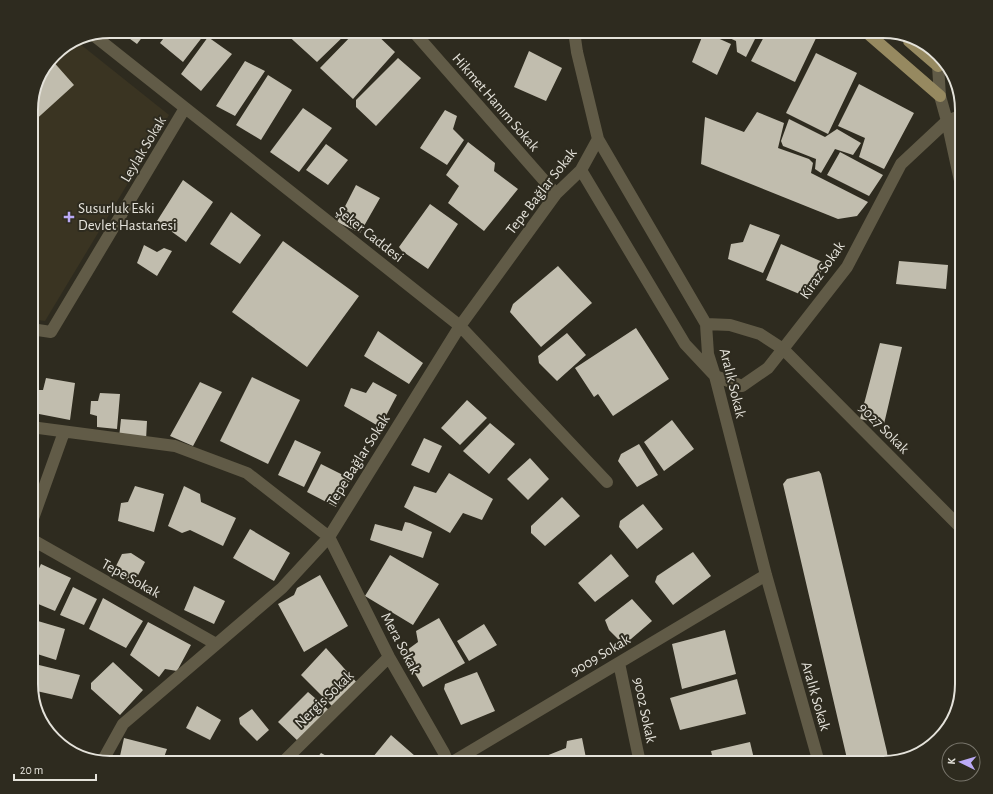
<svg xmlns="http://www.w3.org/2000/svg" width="993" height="794" viewBox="0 0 993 794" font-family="'Alegreya Sans',sans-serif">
<rect width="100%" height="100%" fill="#2e2b1f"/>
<!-- built -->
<path fill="#3a3422" d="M75,40L169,115L45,321L31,319V104L39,75L58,51Z"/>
<!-- building -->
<path fill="#c1bdae" d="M119,31H147L137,44Z
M169,31H207L183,62L160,43Z
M283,31H349L317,62Z
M356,31H373L395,52L353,99L320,68Z
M507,31H521L518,37Z
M714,31H759L746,57L737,52L736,41Z
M767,31H812L818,34L795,82L751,61Z
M704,32L731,44L717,75L692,62Z
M208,37L232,54L201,91L181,74Z
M529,51L562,68L546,101L514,87Z
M816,53L857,73L828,134L786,113Z
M398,58L421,78L376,126L356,107V100Z
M51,59L74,85L31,124V104L39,75Z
M245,61L265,71L235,116L216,106Z
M268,75L292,90L261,140L236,125Z
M859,84L914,113L884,169L859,157L865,138L838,126Z
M303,108L332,128L299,172L270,152Z
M445,110L457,116L453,129L464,140L447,165L420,148Z
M757,112L784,123L778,148L809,159L813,163L811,173L868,202L857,216L838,219L701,164L705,117L744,132Z
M789,119L825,137L837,129L861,143L853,155L835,149L821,173L815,169L816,159L783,146L781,141Z
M468,142L495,163L494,171L518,189L484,231L448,203L459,186L446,175Z
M326,144L348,160L328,185L306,170Z
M840,152L883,175L869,196L827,175Z
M183,180L213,202L186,242L157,221Z
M356,185L380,198L360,233L337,222Z
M430,204L458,224L428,269L402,251L399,247Z
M231,212L261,235L240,264L210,244Z
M750,224L780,235L763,273L728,259L731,244L743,242Z
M283,241L359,296L307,367L232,312Z
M781,244L825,263L809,298L766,280Z
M144,245L157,252L164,248L172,251L157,276L137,263Z
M899,261L948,265L946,289L896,284Z
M558,266L592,303L541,347L510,312L513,304Z
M636,328L669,379L613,416L598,394L594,397L575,368Z
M378,331L423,363L409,384L364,356Z
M567,333L586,355L557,381L539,363L538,356Z
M880,343L902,347L884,424L860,419Z
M252,377L300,400L268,464L220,441Z
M46,378L75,383L70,420L39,414V405L33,404L34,390H43Z
M200,382L222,392L193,446L170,436Z
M373,382L397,395L380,427L344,406L351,388L366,393Z
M100,393L120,394L117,429L97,427V416L90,414L91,401H98Z
M467,400L487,418L460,445L441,428Z
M121,419L147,421L146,440L119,438Z
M672,420L694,449L664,471L644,442Z
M490,423L515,444L489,474L463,451Z
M424,438L442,446L429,473L411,465Z
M295,440L321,452L304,487L278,475Z
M639,444L658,475L637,487L618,461L621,454Z
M530,458L549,479L528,500L507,479Z
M321,464L351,479L336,507L307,492Z
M31,469L36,470L33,503L31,502Z
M819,471L821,474L887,752L888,762L883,763H848L783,484L787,479Z
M449,473L493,499L482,520L463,513L450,533L404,507L414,486L436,493Z
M135,486L164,494L154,532L118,521L121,503L128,502Z
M184,486L200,494L201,502L236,518L223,546L190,530L182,533L168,526Z
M562,497L580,516L545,546L531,533V526Z
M643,504L663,529L637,549L619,527L620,521Z
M405,522L410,523L432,532L423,558L370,540L375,524L402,531Z
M250,529L290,553L274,581L233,558Z
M693,552L711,576L673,605L655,582L657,576Z
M131,553L145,562L134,583L119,577L115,568L122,554Z
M611,554L629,576L595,602L578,583Z
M390,555L439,584L413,625L365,596Z
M41,564L71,578L55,611L31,601V586Z
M320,575L348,626L304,652L278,604L294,595L297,588Z
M194,586L225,601L214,624L184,610Z
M73,587L97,599L84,625L60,615Z
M103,598L143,621L126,648L89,629Z
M632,599L652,621L624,645L609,630L605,620Z
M439,618L465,663L423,687L403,653L418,642L416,631Z
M31,619L65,629L56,660L31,652Z
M148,622L191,645L177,671L165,669L159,677L130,655Z
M484,624L497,645L469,661L457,641Z
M725,630L736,674L682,689L672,644Z
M326,648L359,685L334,708L301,675Z
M113,662L143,690L120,715L91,689V683Z
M39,665L80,675L72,699L32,690Z
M477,672L495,711L461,725L444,689L445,684Z
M737,679L746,714L680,730L670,698Z
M308,692L330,711L300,743L278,722Z
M197,706L221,720L210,740L186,728Z
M252,709L269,730L257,741L240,724L239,718Z
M391,735L415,756L409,763H368Z
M124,738L167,749L162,763H146L120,756Z
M582,738L587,763H534L536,760L566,748L567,741Z
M750,742L755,763H714L711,751Z
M321,753L339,763H313Z
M214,755L228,763H209Z"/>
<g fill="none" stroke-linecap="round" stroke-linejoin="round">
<!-- minor -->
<path stroke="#615b47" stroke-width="12" d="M413,31L556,194
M574,31L577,52L598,139L706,324L708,354L715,376L766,575L819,763
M92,34L460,326L607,482
M938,66L940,96L947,121L962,190
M581,170L685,344L715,376L742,386L768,368L783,349L847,267L901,164L947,121L962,115
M706,324L730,325L760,334L783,349L962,529
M31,329L51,332L185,108
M31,427L175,446L247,473L329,537L389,657L444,753L448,763
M31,524L64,432
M31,539L216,644
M619,663L640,763
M103,760L123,724L282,588L329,537L460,326L556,194L581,170L598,139
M282,763L389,657
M451,763L766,575"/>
<!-- major -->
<path stroke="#968960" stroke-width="12" d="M865,31L940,96
M909,41L938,66"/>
</g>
<!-- markers -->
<path fill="#bbaaf6" stroke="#2e2b1f" stroke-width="1.5" d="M67 211h4v4h4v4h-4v4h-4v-4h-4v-4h4z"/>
<g text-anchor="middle" stroke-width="4" stroke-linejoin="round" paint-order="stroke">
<!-- street labels -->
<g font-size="15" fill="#e4e2da" stroke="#2e2b1f">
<text transform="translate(496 102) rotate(49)" y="5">Hikmet Hanım Sokak</text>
<text transform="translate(143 149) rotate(-59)" y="5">Leylak Sokak</text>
<text transform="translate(541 191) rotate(-52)" y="5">Tepe Bağlar Sokak</text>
<text transform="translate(370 234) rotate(38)" y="5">Şeker Caddesi</text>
<text transform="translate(822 270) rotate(-55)" y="5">Kiraz Sokak</text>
<text transform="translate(733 383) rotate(76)" y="5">Aralık Sokak</text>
<text transform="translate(884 428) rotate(45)" y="5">9027 Sokak</text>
<text transform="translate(358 460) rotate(-58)" y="5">Tepe Bağlar Sokak</text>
<text transform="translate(131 578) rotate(29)" y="5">Tepe Sokak</text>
<text transform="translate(401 643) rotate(62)" y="5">Mera Sokak</text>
<text transform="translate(600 655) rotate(-31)" y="5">9009 Sokak</text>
<text transform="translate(816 696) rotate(74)" y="5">Aralık Sokak</text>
<text transform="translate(324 699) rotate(-44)" y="5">Nergis Sokak</text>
<text transform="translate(645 710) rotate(78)" y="5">9002 Sokak</text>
</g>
<!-- poi labels -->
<g font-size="15" fill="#e4e2da" stroke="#2e2b1f" text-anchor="start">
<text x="78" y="213">Susurluk Eski<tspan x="78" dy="17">Devlet Hastanesi</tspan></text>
</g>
</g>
<!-- crop -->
<path d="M0 0H993V794H0ZM110 38H883A72 72 0 0 1 955 110V684A72 72 0 0 1 883 756H110A72 72 0 0 1 38 684V110A72 72 0 0 1 110 38Z" fill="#2e2b1f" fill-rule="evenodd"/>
<path fill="none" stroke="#e4e2da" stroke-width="2" d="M110 38H883A72 72 0 0 1 955 110V684A72 72 0 0 1 883 756H110A72 72 0 0 1 38 684V110A72 72 0 0 1 110 38Z"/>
<!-- north arrow -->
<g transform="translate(961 762) rotate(275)"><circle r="19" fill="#2e2b1f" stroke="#77746a"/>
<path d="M0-3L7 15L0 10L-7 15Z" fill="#bbaaf6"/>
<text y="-6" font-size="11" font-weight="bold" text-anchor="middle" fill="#e4e2da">K</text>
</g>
<!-- scale -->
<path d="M14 774v6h82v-6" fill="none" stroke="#e4e2da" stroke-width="2"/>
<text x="20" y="774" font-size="12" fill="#e4e2da" stroke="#2e2b1f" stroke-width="3" paint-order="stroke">20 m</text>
</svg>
